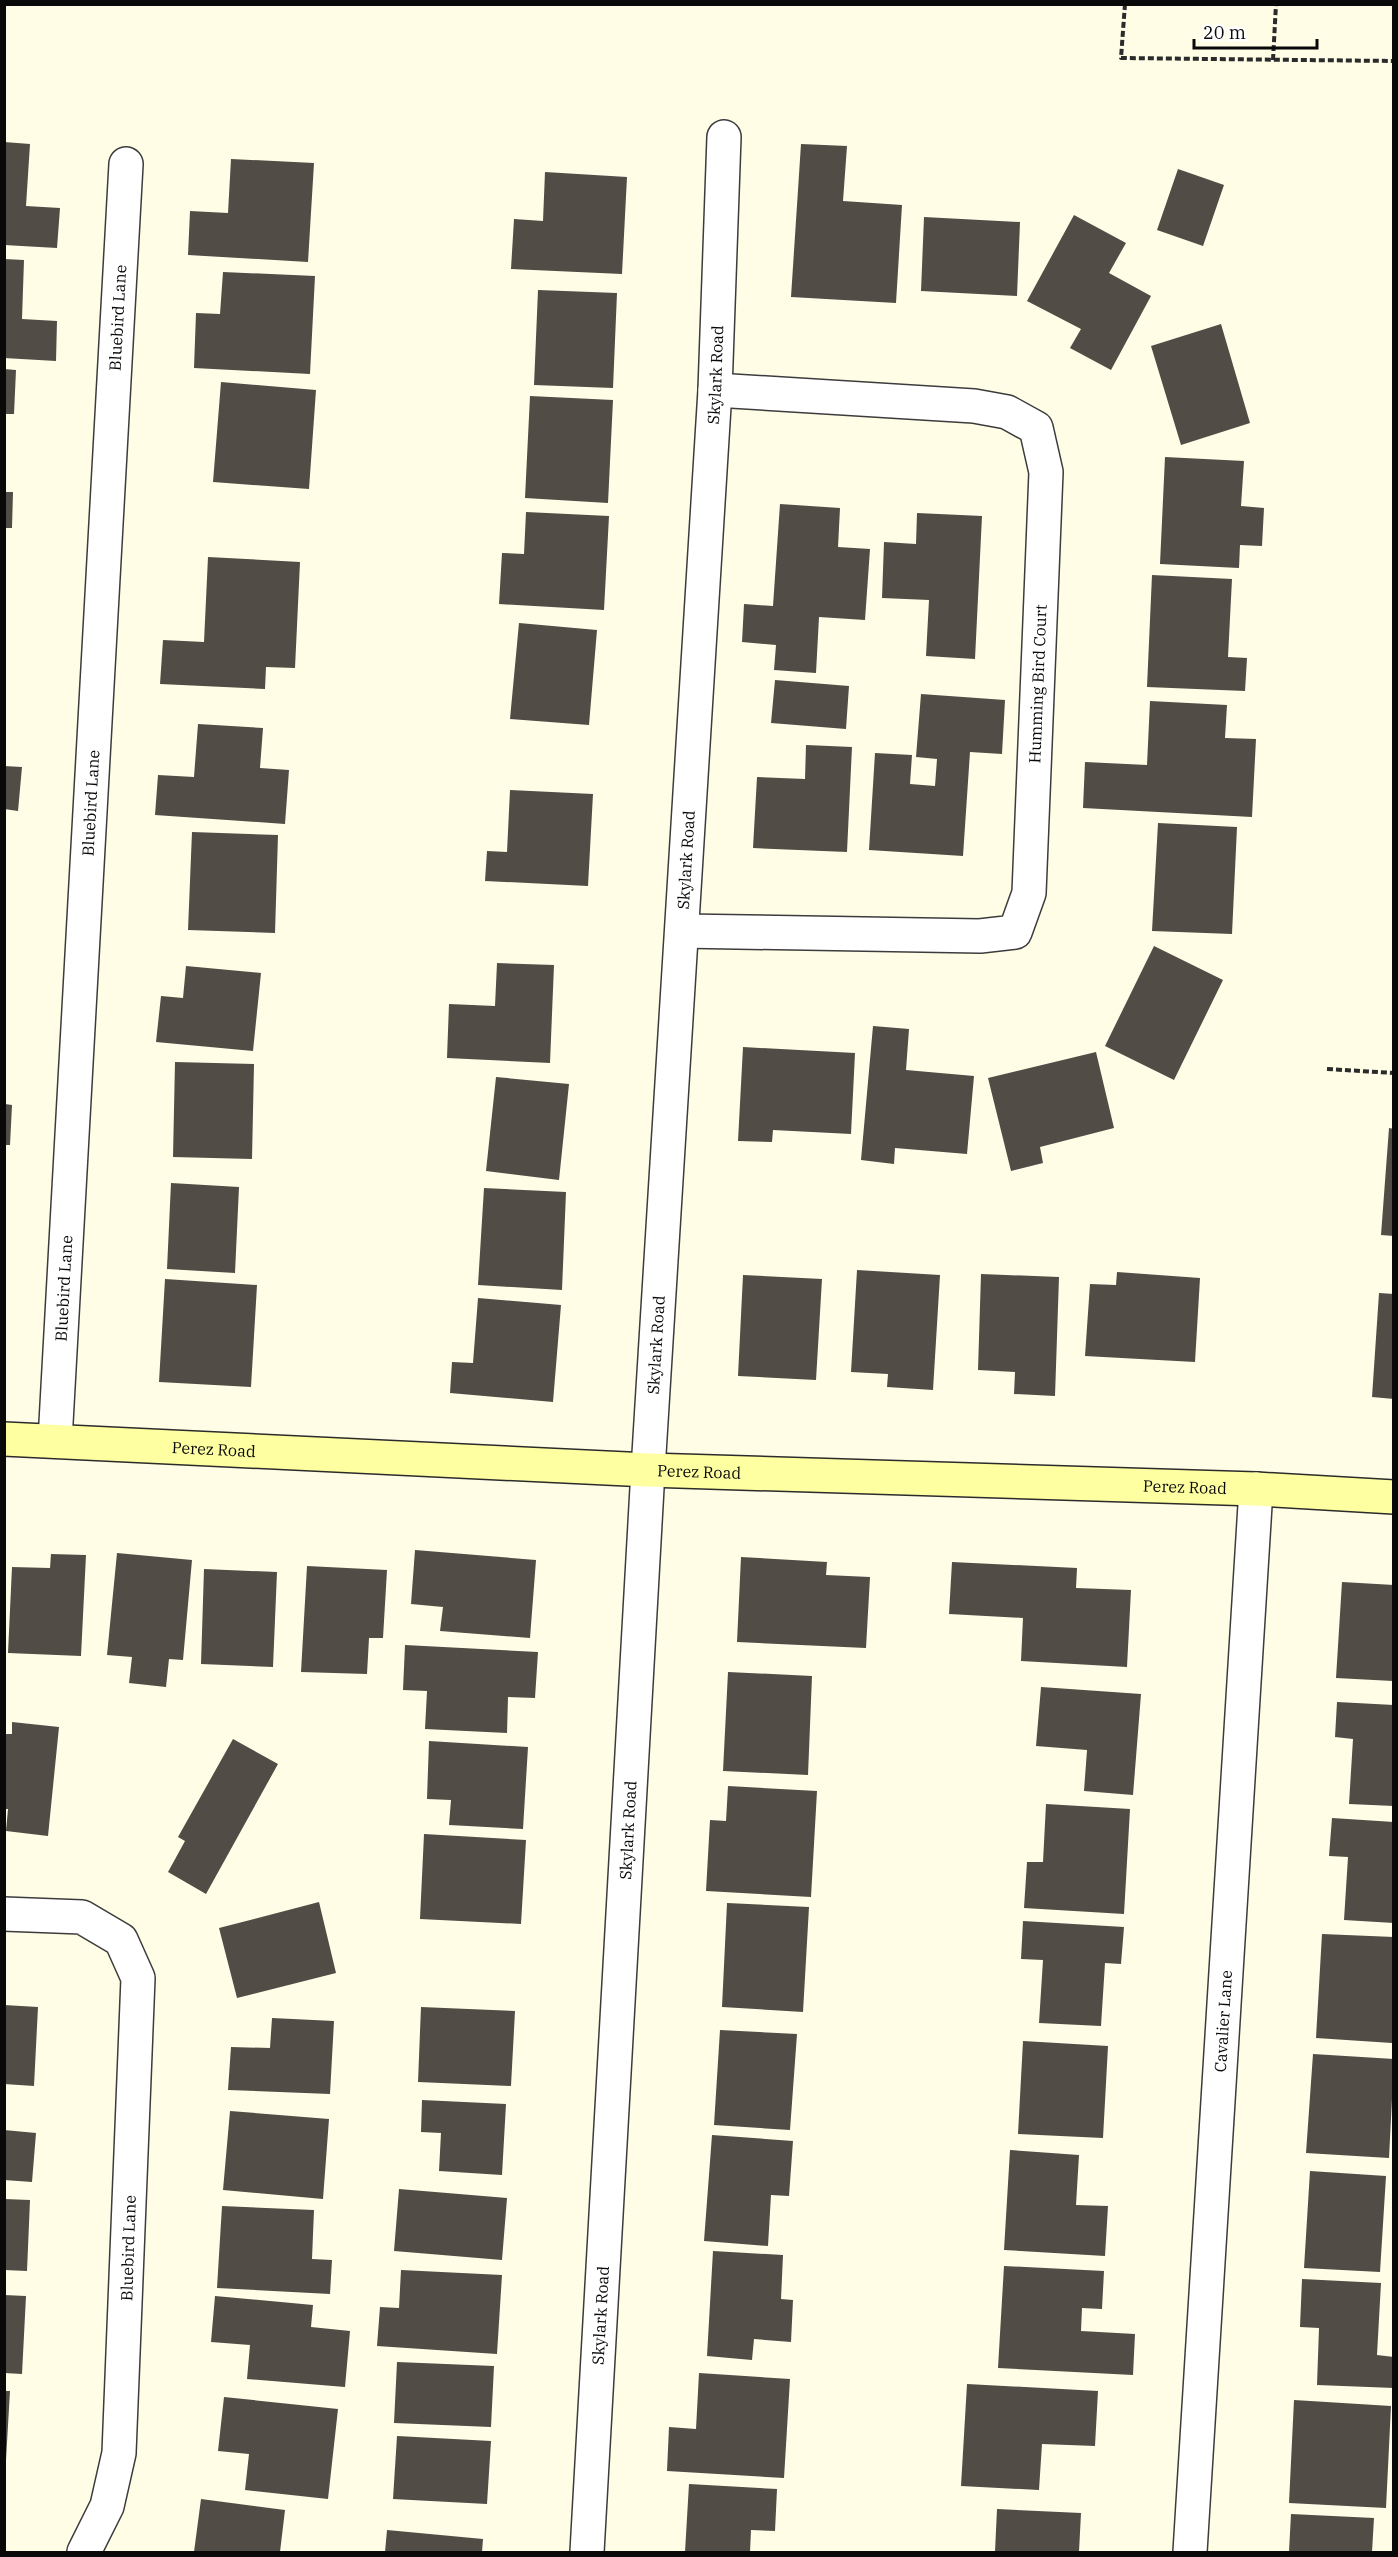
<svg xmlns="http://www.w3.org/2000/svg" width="1398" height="2557" viewBox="0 0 1398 2557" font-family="'IBM Plex Serif',serif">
<rect width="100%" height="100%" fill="#fffde6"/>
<!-- building -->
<path fill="#524c46" d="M4,142L30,144L26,206L60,208L57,248L4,245Z
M801,144L847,146L843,201L902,205L896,303L791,297Z
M231,159L314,163L308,262L188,255L190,211L228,213Z
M1178,169L1224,185L1203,246L1157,230Z
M545,172L627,177L622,274L511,269L514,219L543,221Z
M1074,215L1126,243L1109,273L1151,296L1111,370L1070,348L1081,329L1027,301Z
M924,217L1020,222L1017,296L921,291Z
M4,259L24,260L22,319L57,321L56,361L4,358Z
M223,272L315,276L310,374L194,368L196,313L220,314Z
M538,290L617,293L613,388L534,385Z
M1221,324L1250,423L1181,445L1151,346Z
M4,369L16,370L14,414H4Z
M221,382L316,390L309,489L213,482Z
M530,396L613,400L608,503L525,498Z
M1165,457L1244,461L1241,506L1264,508L1262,546L1240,545L1239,568L1160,564Z
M4,492H13L12,528H4Z
M780,504L840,508L838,547L870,549L865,620L819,617L816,673L774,670L776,645L742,642L744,604L773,606Z
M526,512L609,516L604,610L499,604L502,553L524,554Z
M917,513L982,516L975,659L926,656L929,600L882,598L884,542L916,544Z
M208,557L300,562L295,668L266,667L265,689L160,684L163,640L204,642Z
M1152,575L1232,579L1228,657L1247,658L1245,691L1147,687Z
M519,623L597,630L589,725L510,719Z
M775,680L849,686L846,729L771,723Z
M921,694L1005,700L1002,754L970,752L963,856L869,850L875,753L912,755L910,784L935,786L937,759L916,757Z
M1150,701L1227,705L1225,738L1256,739L1252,817L1083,808L1085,762L1147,765Z
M198,724L263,728L260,768L289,770L285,824L155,815L158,775L194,777Z
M806,745L852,747L847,852L753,848L757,777L805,779Z
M4,766L22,767L18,811L4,809Z
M510,790L593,794L588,886L485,881L487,851L507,852Z
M1158,823L1237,827L1232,934L1152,931Z
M192,832L278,835L275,933L188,930Z
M1154,946L1223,980L1174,1080L1105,1046Z
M497,963L554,965L550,1063L447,1058L449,1004L495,1006Z
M186,966L261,973L253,1051L156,1042L161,996L183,998Z
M873,1026L909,1029L906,1070L974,1076L967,1154L895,1148L894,1164L861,1160Z
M743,1047L855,1053L851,1134L773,1130L772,1142L738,1141Z
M1096,1052L1114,1128L1040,1147L1043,1163L1011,1171L988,1078Z
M175,1062L254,1064L252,1159L173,1157Z
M496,1077L569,1084L559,1180L486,1171Z
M5,1104L12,1105L10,1145H5Z
M1389,1128L1394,1129V1236L1381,1235Z
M171,1183L239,1187L235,1273L167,1269Z
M484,1188L566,1192L562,1290L478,1285Z
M857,1270L940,1275L933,1390L887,1387L888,1374L851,1372Z
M1117,1272L1200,1278L1195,1362L1085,1356L1090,1284L1116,1285Z
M981,1274L1059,1277L1055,1396L1014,1394L1015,1372L978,1370Z
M743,1275L822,1279L816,1380L738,1376Z
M165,1279L257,1285L251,1387L159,1382Z
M1379,1293L1394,1294V1399L1372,1397Z
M478,1298L561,1305L553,1402L450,1393L452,1362L473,1363Z
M415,1550L536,1560L530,1638L440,1631L443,1607L411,1604Z
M117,1553L192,1560L183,1660L169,1659L166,1687L129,1683L132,1657L107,1655Z
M51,1554L86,1555L81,1656L8,1653L12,1567L50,1568Z
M741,1557L827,1562L826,1575L870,1577L866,1648L737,1642Z
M952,1562L1077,1568L1076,1588L1131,1590L1127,1667L1021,1661L1023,1618L949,1614Z
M307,1566L387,1570L383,1638H369L367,1674L301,1672Z
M204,1569L277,1572L273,1667L201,1664Z
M1342,1582L1394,1585L1393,1681L1336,1678Z
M405,1645L538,1652L535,1698L508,1697L507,1733L425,1729L427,1691L403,1690Z
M728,1672L812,1676L808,1775L723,1771Z
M1041,1687L1141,1694L1133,1795L1084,1791L1087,1750L1036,1746Z
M1337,1702L1394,1705V1806L1349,1804L1353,1739L1335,1737Z
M12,1722L59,1727L48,1836L6,1831L8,1809H4V1734H12Z
M233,1739L278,1764L206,1894L168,1872L185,1841L178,1837Z
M429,1741L528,1747L523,1829L449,1825L451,1800L427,1799Z
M728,1786L817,1791L811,1897L706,1891L710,1820L726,1821Z
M1046,1804L1130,1809L1124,1914L1024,1908L1027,1862H1043Z
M1332,1818L1394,1822V1923L1344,1920L1348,1857L1329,1856Z
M424,1834L526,1840L521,1924L420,1919Z
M319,1902L336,1973L237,1998L219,1928Z
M727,1903L809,1907L803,2012L722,2007Z
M1023,1921L1124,1927L1121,1964L1105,1963L1101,2026L1039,2023L1043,1960L1021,1959Z
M1322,1934L1394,1937L1392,2043L1316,2038Z
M4,2005L38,2007L34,2086L4,2084Z
M421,2007L515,2011L511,2086L418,2082Z
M272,2018L334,2021L330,2094L228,2090L231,2047L270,2048Z
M720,2030L797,2034L790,2130L714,2125Z
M1023,2041L1108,2046L1103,2138L1018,2134Z
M1313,2054L1394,2059L1389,2158L1306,2153Z
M422,2100L506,2104L502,2175L439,2171L441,2133L421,2132Z
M230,2111L329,2119L323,2199L223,2190Z
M4,2130L36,2133L32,2182L4,2180Z
M712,2135L793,2141L789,2196L771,2195L768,2246L704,2241Z
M1010,2150L1079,2155L1076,2205L1108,2206L1105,2256L1004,2250Z
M1310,2171L1386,2176L1380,2272L1304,2268Z
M399,2189L507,2198L502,2260L394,2251Z
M4,2199L30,2200L27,2271L4,2270Z
M222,2206L314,2210L312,2259L332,2260L330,2294L217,2288Z
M713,2251L783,2255L781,2299L793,2300L791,2342L754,2339L752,2360L707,2356Z
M1004,2266L1104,2271L1102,2309L1082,2308L1081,2331L1135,2334L1133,2375L998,2368Z
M401,2270L502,2275L497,2354L377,2346L380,2307L399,2308Z
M1302,2279L1381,2283L1377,2355L1394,2357V2388L1317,2385L1319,2328L1300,2327Z
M4,2295L26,2296L22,2374L4,2373Z
M215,2296L313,2305L311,2327L350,2331L345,2387L247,2379L250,2345L211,2342Z
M397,2362L494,2366L491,2427L394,2423Z
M699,2373L790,2379L784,2478L667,2471L669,2427L696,2429Z
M967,2384L1098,2391L1095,2446L1042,2444L1039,2490L961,2486Z
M4,2391H10L6,2460H4Z
M224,2397L338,2409L328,2499L245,2490L249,2454L218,2451Z
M1294,2400L1391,2406L1386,2508L1289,2503Z
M397,2436L491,2441L487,2504L393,2499Z
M689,2484L777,2489L775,2531L751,2530L750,2552H685Z
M201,2499L285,2510L280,2552H194Z
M997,2509L1081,2513L1079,2552H995Z
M1291,2514L1374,2518L1372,2552H1289Z
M387,2530L483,2539L482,2552H385Z"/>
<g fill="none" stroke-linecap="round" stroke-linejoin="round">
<!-- street casing -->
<g stroke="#3c3c3c" stroke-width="36">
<g id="street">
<path id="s1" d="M682,931L980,936L1015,932L1029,893L1046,472L1036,428L1007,412L974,406L715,390"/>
<path id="s2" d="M55,1441L126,164"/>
<path d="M4,1914L82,1917L121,1940L138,1978L119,2453L107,2506L84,2552"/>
<path id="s3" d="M587,2552L648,1470L715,390L724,137"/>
<path id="s4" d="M1190,2552L1256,1489"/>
</g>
</g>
<!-- secondary casing -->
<g stroke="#2b2b2b" stroke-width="36">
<g id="secondary">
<path id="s5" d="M4,1439L648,1470L1256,1489L1394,1497"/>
</g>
</g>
<!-- path -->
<path stroke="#2b2b2b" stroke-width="4" stroke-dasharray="6 3" stroke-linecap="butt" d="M1125,4L1121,58L1394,61
M1273,60L1276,4
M1327,1069L1394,1073"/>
<!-- street -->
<use href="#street" stroke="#fff" stroke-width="33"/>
<!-- secondary -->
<use href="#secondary" stroke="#feffa1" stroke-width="33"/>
</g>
<g text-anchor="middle" stroke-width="6" stroke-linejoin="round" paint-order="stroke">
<!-- street labels -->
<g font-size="16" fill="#090909" stroke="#fff">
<text dy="6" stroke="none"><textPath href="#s2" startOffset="1125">Bluebird Lane</textPath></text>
<text dy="6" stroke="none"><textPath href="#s3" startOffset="2181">Skylark Road</textPath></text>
<text dy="6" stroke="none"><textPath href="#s1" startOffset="584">Humming Bird Court</textPath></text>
<text dy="6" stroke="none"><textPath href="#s2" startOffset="639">Bluebird Lane</textPath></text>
<text dy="6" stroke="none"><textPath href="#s3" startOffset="1695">Skylark Road</textPath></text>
<text dy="6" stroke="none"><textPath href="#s2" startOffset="153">Bluebird Lane</textPath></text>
<text dy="6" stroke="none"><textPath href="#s3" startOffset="1209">Skylark Road</textPath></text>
<text dy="6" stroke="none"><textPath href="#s5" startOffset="210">Perez Road</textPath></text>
<text dy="6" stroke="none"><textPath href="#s5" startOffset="696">Perez Road</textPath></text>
<text dy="6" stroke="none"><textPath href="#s5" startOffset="1182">Perez Road</textPath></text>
<text dy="6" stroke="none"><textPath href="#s3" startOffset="723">Skylark Road</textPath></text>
<text dy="6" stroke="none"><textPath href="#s4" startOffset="532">Cavalier Lane</textPath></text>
<text transform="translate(128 2248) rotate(-88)" y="6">Bluebird Lane</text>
<text dy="6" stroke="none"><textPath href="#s3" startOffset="237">Skylark Road</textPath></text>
</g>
</g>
<!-- border -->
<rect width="1398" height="2557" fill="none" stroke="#090909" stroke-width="12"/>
<!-- scale -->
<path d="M1194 39v9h123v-9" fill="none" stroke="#090909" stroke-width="3"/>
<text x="1203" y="39" font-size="18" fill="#090909" stroke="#ffffff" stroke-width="4.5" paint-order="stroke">20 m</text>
</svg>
